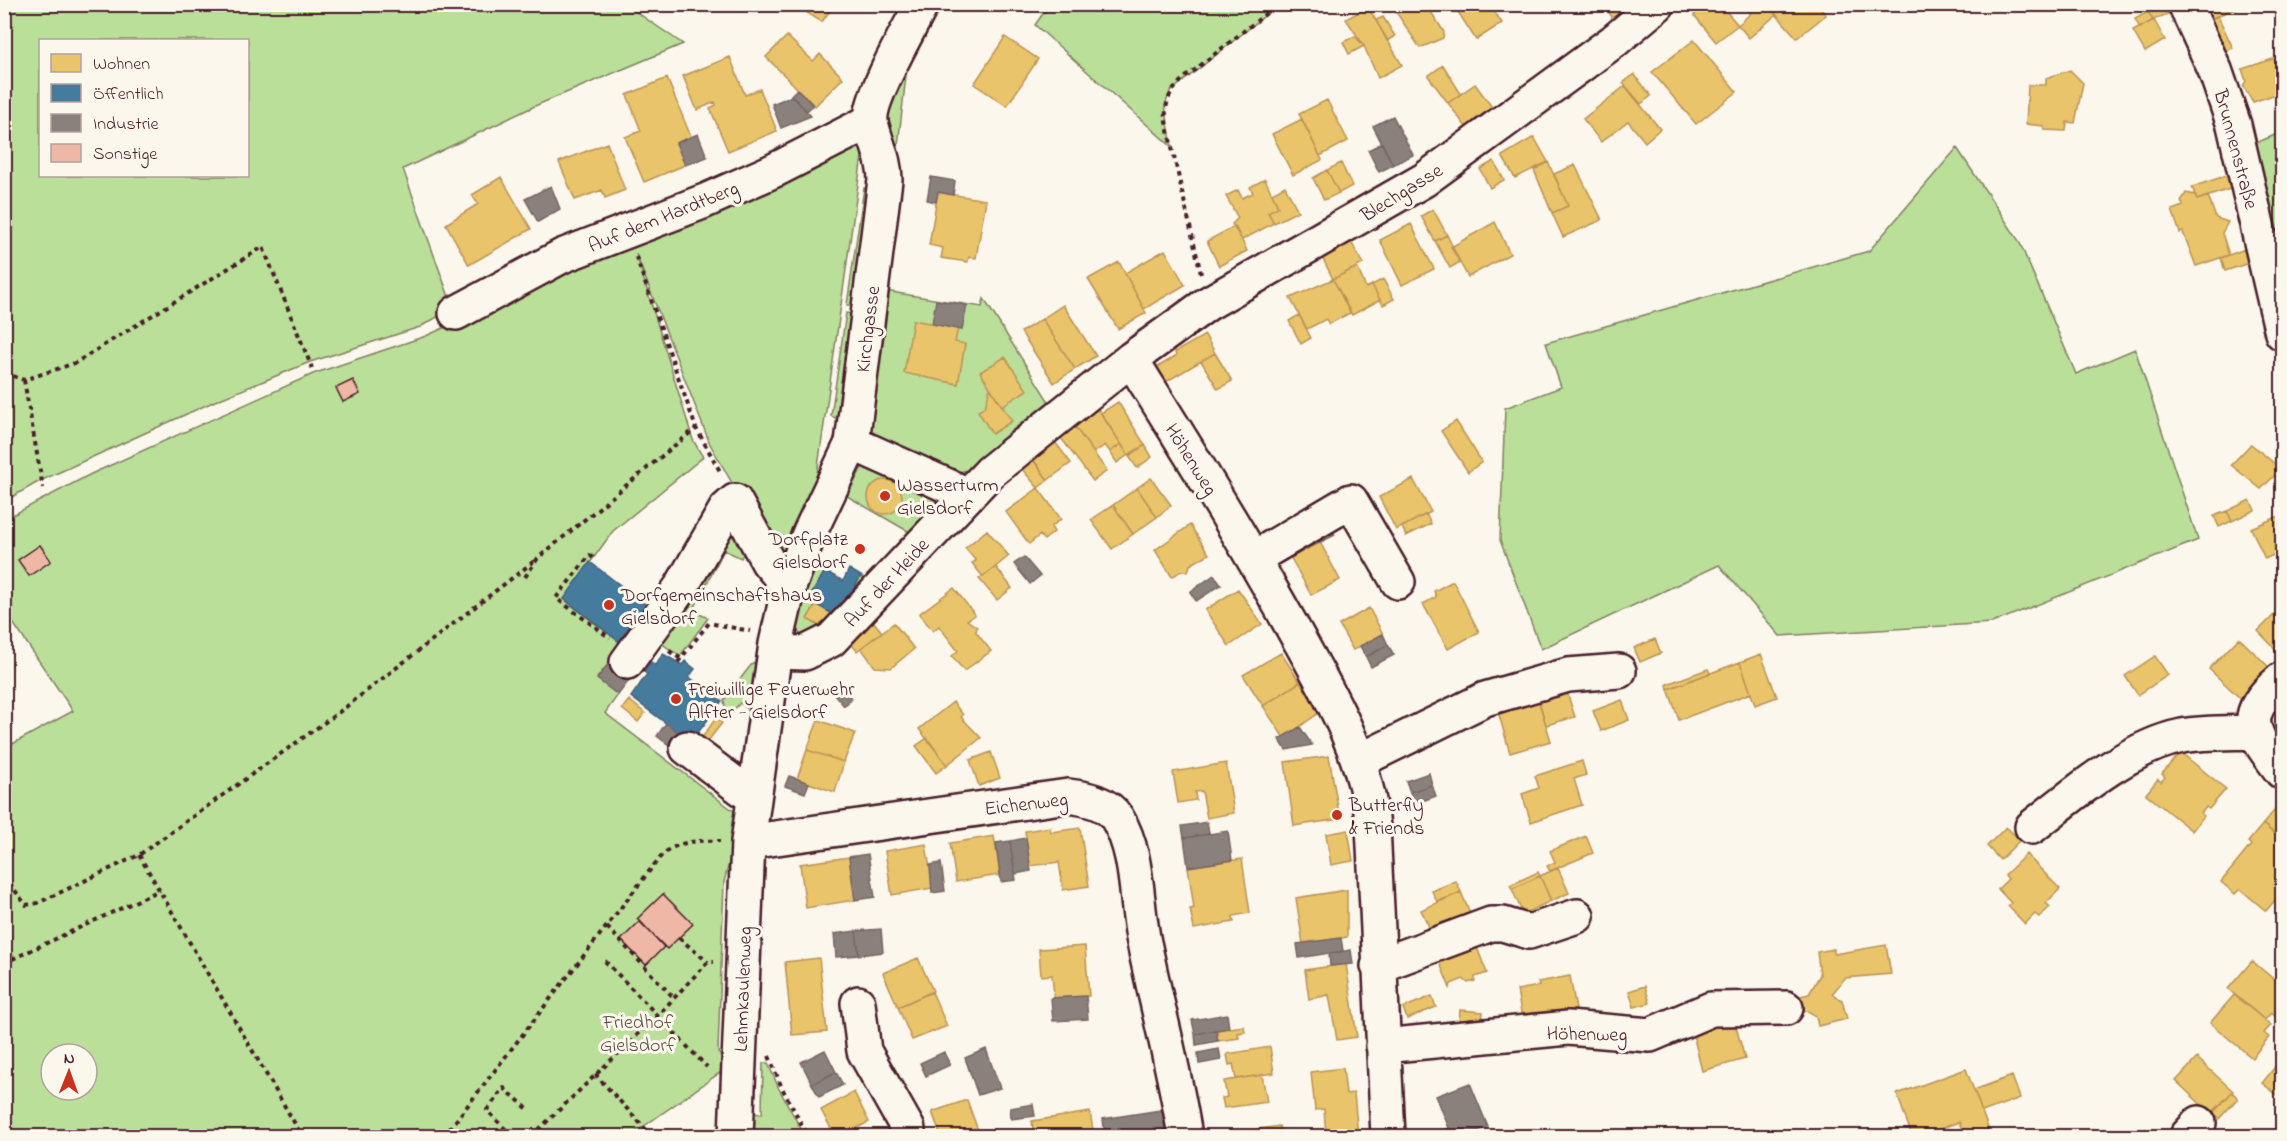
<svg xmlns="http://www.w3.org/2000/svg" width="2287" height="1141" viewBox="0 0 2287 1141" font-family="'Indie Flower',sans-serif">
<rect width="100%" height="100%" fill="#fbf7ec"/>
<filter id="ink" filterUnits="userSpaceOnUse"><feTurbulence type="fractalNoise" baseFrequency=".0167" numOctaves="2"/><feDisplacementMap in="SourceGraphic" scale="12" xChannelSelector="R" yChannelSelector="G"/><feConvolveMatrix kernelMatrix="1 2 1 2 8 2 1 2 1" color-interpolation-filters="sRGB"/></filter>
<g filter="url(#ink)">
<!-- green -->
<path fill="#badf99" stroke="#827f62" stroke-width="1.5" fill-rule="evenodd" d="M4,5H626L683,44L537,105L403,169L453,308L420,327L310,362L215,401L40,481L5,501ZM40,40H248V176H40Z
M1049,5V4L1278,5L1170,92L1165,105L1172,147L1035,25Z
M898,75L906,76L897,154L891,146L884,102Z
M2282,132V302L2249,146Z
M857,139L863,149L816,481L779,566L710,444L636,254L693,440L703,457L613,531L564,599L626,647L616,654L597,678L618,695L605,713L735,812L730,859L724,882L718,1052L725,1062V1069L630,1136H5V748L73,711L5,611V519L91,474L313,374L426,336ZM51,1054H87V1090H51Z
M1957,148L2019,241L2076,374L2135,349L2198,540L1992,623L1780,636L1719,565L1541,649L1500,540L1505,408L1561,387L1546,343L1869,251Z
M864,188L873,190L859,307L847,305Z
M885,291L982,307L984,299L1051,405L971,469L955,473L888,449L867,431Z
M846,313L858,315L844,422L831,416Z
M865,462L935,494L934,508L911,533L847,496Z
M730,524L775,583L771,594L746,548L741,558L724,550L693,611L708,618L680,656L655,639Z
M811,563L825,571L809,600L816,604L808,619L822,628L831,613L838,616L861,576L872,583L831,629L806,639L800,635L794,623Z
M757,661L749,710L740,703L731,713L725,707L724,700L751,665Z
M763,1063H768L779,1089L805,1136H753L754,1113L762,1114Z"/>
<!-- homes -->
<path fill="#e9c46a" stroke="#b99257" stroke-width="1.5" d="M809,4H830L833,6L822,22L804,11Z
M1407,4H1426L1444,32L1443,38L1420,48L1396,12Z
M1453,4H1489L1502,23L1476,40Z
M1603,4H1635L1614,20Z
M1707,4H1720L1738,25L1716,42L1694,15Z
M1744,4H1767L1776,15L1749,38L1738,25L1751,13Z
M1767,4H1817L1826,15L1797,38Z
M2160,4H2177L2180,9L2153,20L2148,12Z
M2206,4H2246L2212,18Z
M1368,7L1402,65L1378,78L1364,46L1346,19Z
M2148,12L2153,20L2140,28L2135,19Z
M2218,16L2233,48L2216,55L2201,23Z
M1383,17L1395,36L1387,41L1376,20Z
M2154,20L2165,40L2145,52L2133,31Z
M787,36L813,61L820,54L843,78L815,106L766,57Z
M1355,36L1364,46L1349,54L1343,42Z
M1005,37L1038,59L1007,106L974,84Z
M1694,40L1737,92L1696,124L1652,72Z
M2282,56V92L2253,102L2243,86L2246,81L2242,69Z
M730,57L745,95L760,89L777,131L728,151L710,108L716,105L715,102L697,110L683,76Z
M1443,65L1461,94L1448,103L1428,76Z
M2070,70L2083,83L2075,123L2067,122L2066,131L2044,130V126L2026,124L2028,85H2046V78Z
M1634,74L1651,96L1641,104L1623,83Z
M667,78L691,137L676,143L685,165L644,182L625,137L641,131L627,95Z
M1475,84L1492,107L1466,127L1448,103Z
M1625,86L1660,129L1645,142L1628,121L1601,142L1583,119Z
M1327,100L1348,141L1320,156L1299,114Z
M1302,119L1322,160L1293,175L1272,134Z
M1534,137L1548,162L1515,178L1502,156Z
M607,143L625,190L605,198L602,190L575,200L559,162Z
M1494,161L1504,180L1490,188L1480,169Z
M1548,162L1568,206L1552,213L1534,170Z
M1341,163L1352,186L1339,193L1327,170Z
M1575,165L1602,220L1563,237L1552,213L1568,206L1554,174Z
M1327,170L1339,193L1324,200L1313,178Z
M2228,175L2233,188L2197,200L2192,187Z
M501,177L531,229L469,265L446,224L478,204L472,195Z
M1265,179L1278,207L1268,212L1274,223L1242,240L1232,224L1238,218L1226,196L1238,190L1242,198L1253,193L1250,187Z
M1285,186L1298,211L1274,223L1268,212L1278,207L1272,193Z
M938,192L986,200L976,258L969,257L968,262L941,258L943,248L929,245Z
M2186,193L2195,195L2197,200L2208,196L2216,218L2228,222L2222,233L2229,255L2196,266L2183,232L2180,233L2172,210L2183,206L2181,201Z
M1433,209L1447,235L1435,241L1421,216Z
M1495,222L1510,254L1468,277L1451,247Z
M1411,224L1434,269L1402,285L1380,240Z
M1235,226L1247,251L1219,266L1207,241Z
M1447,235L1460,262L1450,268L1435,241Z
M1350,240L1363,264L1333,279L1321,255Z
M2245,249L2249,263L2225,271L2221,258Z
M1165,250L1185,285L1144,309L1125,273Z
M1119,262L1146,313L1118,329L1088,279Z
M1357,267L1366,288L1372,285L1380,300L1352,315L1333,279Z
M1333,279L1350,313L1329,324L1326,319L1307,329L1290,298Z
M1383,279L1394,299L1383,305L1372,285Z
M1063,305L1096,356L1075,369L1042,319Z
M1299,315L1311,338L1301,344L1289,321Z
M1042,319L1075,369L1054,383L1021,332Z
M913,320L958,328L955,342L965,344L958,384L904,373Z
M1205,335L1215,353L1157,387L1156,368L1176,356L1175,352Z
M1215,353L1232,381L1218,389L1201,361Z
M1005,357L1027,390L1002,406L980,372Z
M990,388L1012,421L992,434L978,411L985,407Z
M1118,402L1145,445L1129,456L1101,413Z
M1098,409L1121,444L1110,452L1105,445L1094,453L1075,427Z
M1456,421L1482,462L1468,472L1441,431Z
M1075,427L1107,471L1093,481L1061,438Z
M1055,442L1071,463L1048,480L1033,459Z
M1121,444L1128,455L1117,463L1110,452Z
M2251,444L2281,469L2261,489L2231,465Z
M1145,445L1152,457L1137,468L1128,455Z
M1033,460L1048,480L1038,488L1022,469Z
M1151,478L1171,505L1157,517L1137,488Z
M1413,479L1431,512L1396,530L1379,497Z
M868 497a17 17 0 1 1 34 0a17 17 0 1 1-34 0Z
M1038,488L1061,519L1051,527L1054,532L1044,540L1040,535L1029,544L1006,512Z
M1137,488L1157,517L1133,534L1113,505Z
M2250,500L2255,510L2232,521L2227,511Z
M1113,505L1133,534L1112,549L1091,520Z
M2227,511L2232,521L2219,527L2214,516Z
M1426,514L1431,524L1406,536L1402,527Z
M2282,515V551L2265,559L2251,528Z
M1190,525L1209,554L1190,565L1188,572L1181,571L1172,577L1155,550Z
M987,530L1009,556L983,577L972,563L976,561L965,548Z
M1320,542L1340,580L1311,595L1291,558Z
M996,567L1012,588L997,600L979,579Z
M1453,581L1479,632L1448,649L1423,604L1436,597L1434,591Z
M954,588L975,615L967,620L977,627L976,632L991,651L964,671L952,656L958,651L939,626L933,631L919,614Z
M1238,589L1262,624L1229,646L1205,610Z
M816,604L831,613L823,628L807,619Z
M2282,607V656L2258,631Z
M1369,608L1383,634L1353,650L1339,625Z
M874,622L882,632L857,651L850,642Z
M894,623L914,649L891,668L875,667L861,648Z
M2239,638L2272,670L2242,700L2209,669Z
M1655,639L1661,653L1640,662L1634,648Z
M1281,653L1300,682L1263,706L1243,675Z
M1761,654L1777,697L1755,705L1740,662Z
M2155,656L2168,675L2138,695L2125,676Z
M1740,662L1751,693L1679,720L1668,689Z
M1708,669L1710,673L1668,689L1667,684Z
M1300,682L1320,712L1284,738L1263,706Z
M1566,689L1575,717L1546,725L1538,697Z
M1537,696L1551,741L1510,753L1497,708Z
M629,700L645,713L638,722L622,709Z
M1622,700L1629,720L1601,731L1593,711Z
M953,702L963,715L961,717L981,738L947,765L919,729Z
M716,718L722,723L701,750L696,746Z
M818,720L855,733L844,762L807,750Z
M927,738L947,765L936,773L916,746Z
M807,750L844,762L835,792L797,779Z
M991,752L1000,778L979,786L970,760Z
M2180,752L2226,789L2209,809L2206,807L2201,814L2204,816L2192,831L2146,794L2158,779L2161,782L2165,777L2162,774Z
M1329,756L1340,819L1294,826L1285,762Z
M1582,761L1586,775L1574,779L1582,805L1531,822L1522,794L1539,788L1535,776Z
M1226,763L1234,813L1207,818L1202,791L1195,792L1196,800L1178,803L1173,772Z
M2279,805L2282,808V835L2280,838L2263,824Z
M2263,824L2282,841V892L2266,911L2240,889L2235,894L2221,882L2251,845L2248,842Z
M1050,827L1051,832L1080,828L1089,886L1063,890L1059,862L1030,866L1025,831Z
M2006,827L2020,840L2000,860L1987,846Z
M1348,830L1353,861L1331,865L1326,834Z
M994,836L1000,875L956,882L950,843Z
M1586,836L1593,853L1550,871L1547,866L1555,862L1550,851Z
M926,844L933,888L892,895L885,851Z
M2026,854L2060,889L2046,903L2050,907L2039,917L2035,914L2025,924L2008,906L2011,903L1998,889L2008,879L2005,875Z
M849,857L855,900L806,908L800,864Z
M1242,859L1250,913L1233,916L1234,922L1194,929L1190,909L1194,908L1188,867Z
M1558,868L1569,893L1551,901L1540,876Z
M1538,872L1540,876L1512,889L1510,885Z
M1540,876L1551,901L1523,914L1512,889Z
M1456,881L1461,892L1437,902L1432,891Z
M1347,890V937L1303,944L1296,898Z
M1461,892L1472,918L1433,935L1421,910Z
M1476,945L1487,973L1475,977V981L1468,983L1463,979L1451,984L1450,988L1439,961Z
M1886,945L1891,974L1845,978L1832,994L1842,1000L1847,1019L1818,1026L1816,1016L1808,1011L1795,1014L1791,998L1809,994L1820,975L1817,952L1834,949V954Z
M1085,946L1089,996L1051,998L1054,996L1052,975L1041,976L1039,949Z
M819,958L827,1032L792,1035L785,962Z
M918,958L933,991L898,1007L883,973Z
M2252,961L2282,986V1009L2276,1017L2271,1013L2265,1020L2228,989Z
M1346,964L1357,1037L1337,1040L1329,995L1309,999L1305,970Z
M1570,976L1577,1015L1523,1024L1517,990L1539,986L1538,982Z
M1645,986L1650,1003L1634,1007L1629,991Z
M932,992L947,1026L912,1040L898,1007Z
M2234,995L2271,1025L2264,1033L2269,1037L2252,1058L2210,1023Z
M1432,996L1436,1007L1407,1019L1403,1008Z
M1460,1010L1483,1012L1481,1035L1458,1032Z
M1732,1012L1745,1059L1702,1071L1690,1022Z
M1244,1026L1245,1032L1238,1033L1239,1038L1218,1041L1216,1030Z
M1270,1047L1274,1073L1236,1079L1233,1064L1229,1065L1227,1054Z
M2197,1058L2233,1091L2211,1114L2176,1081Z
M2282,1058V1093L2280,1097L2262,1083Z
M1343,1068L1346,1094L1354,1093L1358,1136H1326L1324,1109L1315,1110L1311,1072Z
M1966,1069L1991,1136H1964L1959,1122L1920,1136H1912L1897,1094Z
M1262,1075L1267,1102L1224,1108L1222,1098L1227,1097L1224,1081Z
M2012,1076L2020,1098L1982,1112L1974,1090Z
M854,1092L869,1122L841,1136H835L821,1110Z
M2232,1092L2238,1098L2219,1119L2213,1113Z
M967,1100L980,1136H941L932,1112Z
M1090,1112L1094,1136H1034L1032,1121Z
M1279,1126L1281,1136H1228L1247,1133L1246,1131Z
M1943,1128L1946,1136H1920Z"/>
<!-- public -->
<path fill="#457b9d" stroke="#465f7b" stroke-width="1.5" d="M590,562L654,611L626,647L564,599Z
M849,569L861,576L838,617L808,600L825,571L843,581Z
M663,654L682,665L685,661L695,669L689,677L722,701L691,742L631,697L647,674L644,672L651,662L655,665Z"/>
<!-- industry -->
<path fill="#8a817c" stroke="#776464" stroke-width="1.5" d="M797,89L813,105L807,111L791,95Z
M792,96L811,116L781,128L772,104Z
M1393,116L1413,155L1393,165L1373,126Z
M698,134L707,157L685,165L676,143Z
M1382,143L1393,165L1379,172L1368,150Z
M931,177L955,181L953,195L938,192L936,202L927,200Z
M551,186L560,209L538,222L525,199Z
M936,300L967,305L962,330L932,324Z
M1327,521L1335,535L1313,546L1306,534Z
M1024,557L1040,576L1030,584L1014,564Z
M1214,575L1221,585L1196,601L1190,592Z
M1383,634L1388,645L1366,657L1360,646Z
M1388,645L1394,655L1371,667L1366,657Z
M616,654L637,670L618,695L597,679Z
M839,682L852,699L844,706L830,689Z
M666,723L691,742L682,755L657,736Z
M1300,727L1312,745L1286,750L1279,739Z
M1429,773L1432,785L1410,792L1406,781Z
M789,776L809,783L805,793L785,786Z
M1432,785L1436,796L1414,804L1410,792Z
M1207,822L1209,834L1184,838L1182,826Z
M1228,831L1232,860L1188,867L1184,838Z
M1026,838L1031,871L1015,874L1010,841Z
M1010,841L1016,880L1001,882L996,843Z
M868,854L875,897L855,900L849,857Z
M941,863L945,891L932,893L930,865Z
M881,929L883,952L859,955L856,931Z
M856,931L859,955L836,957L834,934Z
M1341,938L1343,951L1299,958L1297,944Z
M1351,950L1353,964L1330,966L1329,954Z
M1086,996L1088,1019L1053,1021L1051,998Z
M1227,1014L1229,1028L1195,1034L1192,1020Z
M1216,1030L1218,1041L1196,1045L1195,1034Z
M986,1049L1000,1088L978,1095L965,1058Z
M1219,1049L1221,1060L1199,1064L1198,1053Z
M825,1050L836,1072L812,1084L801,1062Z
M944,1052L950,1065L926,1076L920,1063Z
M836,1072L843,1085L819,1097L812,1084Z
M1470,1083L1488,1127L1464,1136H1442L1440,1131L1449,1128L1436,1096Z
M1033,1104L1035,1116L1011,1119L1010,1108Z
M1173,1108L1176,1132L1150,1136H1105L1103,1119Z"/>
<!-- building -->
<path fill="#efb7a5" stroke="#4a1f2b" stroke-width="1.5" d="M353,380L360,394L343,402L336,388Z
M40,545L51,561L29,576L18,560Z
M663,894L693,924L667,949L637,919Z
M640,921L664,947L646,965L621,940Z"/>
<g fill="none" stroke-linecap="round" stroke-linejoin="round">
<!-- minor casing -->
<g stroke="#4a1f2b" stroke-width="38">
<path id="minor" d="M2185,4L2215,70L2234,125L2282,333
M456,313L562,256L705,201L775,170L871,121
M1131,359C1186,447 1241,535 1291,625C1327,690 1365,751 1373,826L1388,1136
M852,443L966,494
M1254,558L1351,501L1398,582
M775,652L805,653L831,640L990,472L1131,359L1207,304L1424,180L1614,41L1658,4
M627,662L681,587L726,509L735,501L768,562L789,587
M2282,679C2238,716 2251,732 2282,772
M687,748L754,798
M1359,761L1485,699L1568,675L1619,671
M2032,827C2074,794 2128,747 2182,736C2205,732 2232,733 2256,732
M748,842L1068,796C1085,798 1107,802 1117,818C1140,855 1135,906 1145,947C1158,1011 1175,1072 1185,1136
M1378,966L1491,924H1503L1529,932L1577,916
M858,1003L864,1051L908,1129L907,1136
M1383,1046L1568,1028L1650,1035L1711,1009L1786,1008
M736,1136L748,842L776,644L789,587L809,534L852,443L885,180C885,158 875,142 871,122C868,100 910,27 922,4
M2187,1136L2199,1123"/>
</g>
<!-- path -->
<path stroke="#4a1f2b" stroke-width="4" stroke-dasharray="4.5 4.5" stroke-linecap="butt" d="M636,257L696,428L721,473
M1201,274L1166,122C1165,103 1168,94 1182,80L1278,4
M4,373L24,380L75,363L263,247L312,368
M24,380L43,488
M593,558L590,555L556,598L610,638
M525,577L538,558L696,428
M669,651L681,659
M678,662L709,623L750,631
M139,855L302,1136
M4,876L26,905L38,903L139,855L342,710L538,558
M607,927L674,998
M679,938L708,962
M605,961L707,1067
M4,963L160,890
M769,1056L782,1088L808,1136
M595,1074L652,1136
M465,1133L468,1136
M444,1136L661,856C677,841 698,840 720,841
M512,1136L487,1110L504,1088L529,1110
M532,1136L658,1015L708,962H714"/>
<!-- minor -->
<use href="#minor" stroke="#fbf7ec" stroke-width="33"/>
</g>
</g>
<!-- markers -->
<g fill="#c8321e" stroke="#fbf7ec" stroke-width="2">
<circle cx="885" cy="496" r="6"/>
<circle cx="860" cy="549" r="6"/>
<circle cx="609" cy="605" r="6"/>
<circle cx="676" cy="699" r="6"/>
<circle cx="1337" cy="815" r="6"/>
</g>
<g text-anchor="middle" stroke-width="6" stroke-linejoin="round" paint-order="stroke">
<!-- street labels -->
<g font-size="20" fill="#4a1f2b" stroke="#fbf7ec">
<text transform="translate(2237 149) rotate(75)" y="7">Brunnenstraße</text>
<text transform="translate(1401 192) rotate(-32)" y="7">Blechgasse</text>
<text transform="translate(663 216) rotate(-22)" y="7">Auf dem Hardtberg</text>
<text transform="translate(867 329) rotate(-83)" y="7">Kirchgasse</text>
<text transform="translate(1192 459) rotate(58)" y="7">Höhenweg</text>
<text transform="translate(886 582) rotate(-47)" y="7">Auf der Heide</text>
<text transform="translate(1026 803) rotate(-7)" y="7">Eichenweg</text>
<text transform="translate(742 989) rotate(-88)" y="7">Lehmkaulenweg</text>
<text transform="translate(1587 1033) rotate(1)" y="7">Höhenweg</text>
</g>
<!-- poi labels -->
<g font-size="20" fill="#4a1f2b" stroke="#fbf7ec" text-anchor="start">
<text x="897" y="491">Wasserturm<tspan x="897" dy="23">Gielsdorf</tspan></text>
<text x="848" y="545" text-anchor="end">Dorfplatz<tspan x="848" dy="23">Gielsdorf</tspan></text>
<text x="621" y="601">Dorfgemeinschaftshaus<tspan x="621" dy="23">Gielsdorf</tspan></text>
<text x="688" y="695">Freiwillige Feuerwehr<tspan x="688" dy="23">Alfter - Gielsdorf</tspan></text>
<text x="1349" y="811">Butterfly<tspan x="1349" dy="23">&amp; Friends</tspan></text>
</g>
<!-- park labels -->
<g font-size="20" fill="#664f46" stroke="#fbf7ec">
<text x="638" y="1028">Friedhof<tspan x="638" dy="23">Gielsdorf</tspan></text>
</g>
</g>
<!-- margin -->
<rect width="2287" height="1141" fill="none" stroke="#fbf7ec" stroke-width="24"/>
<rect x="12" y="12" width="2263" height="1117" fill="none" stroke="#4a1f2b" stroke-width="2" filter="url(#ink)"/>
<!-- legend -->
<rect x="39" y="39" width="210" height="138" fill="#fbf7ec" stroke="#b4a19f" stroke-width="1.5"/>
<rect x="51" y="54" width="30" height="18" fill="#e9c46a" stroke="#b4a19f" stroke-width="1.5"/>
<text x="93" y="69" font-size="18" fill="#4a1f2b">Wohnen</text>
<rect x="51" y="84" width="30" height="18" fill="#457b9d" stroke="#b4a19f" stroke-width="1.5"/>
<text x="93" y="99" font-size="18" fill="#4a1f2b">Öffentlich</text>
<rect x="51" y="114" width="30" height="18" fill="#8a817c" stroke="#b4a19f" stroke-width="1.5"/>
<text x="93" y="129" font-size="18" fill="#4a1f2b">Industrie</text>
<rect x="51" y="144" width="30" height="18" fill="#efb7a5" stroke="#b4a19f" stroke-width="1.5"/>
<text x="93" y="159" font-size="18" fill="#4a1f2b">Sonstige</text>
<!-- north arrow -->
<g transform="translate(69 1072) rotate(1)"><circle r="28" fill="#fbf7ec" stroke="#b4a19f" stroke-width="1.5"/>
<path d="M0-4.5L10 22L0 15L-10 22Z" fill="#c8321e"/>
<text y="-9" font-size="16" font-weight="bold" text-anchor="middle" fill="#4a1f2b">N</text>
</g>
</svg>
